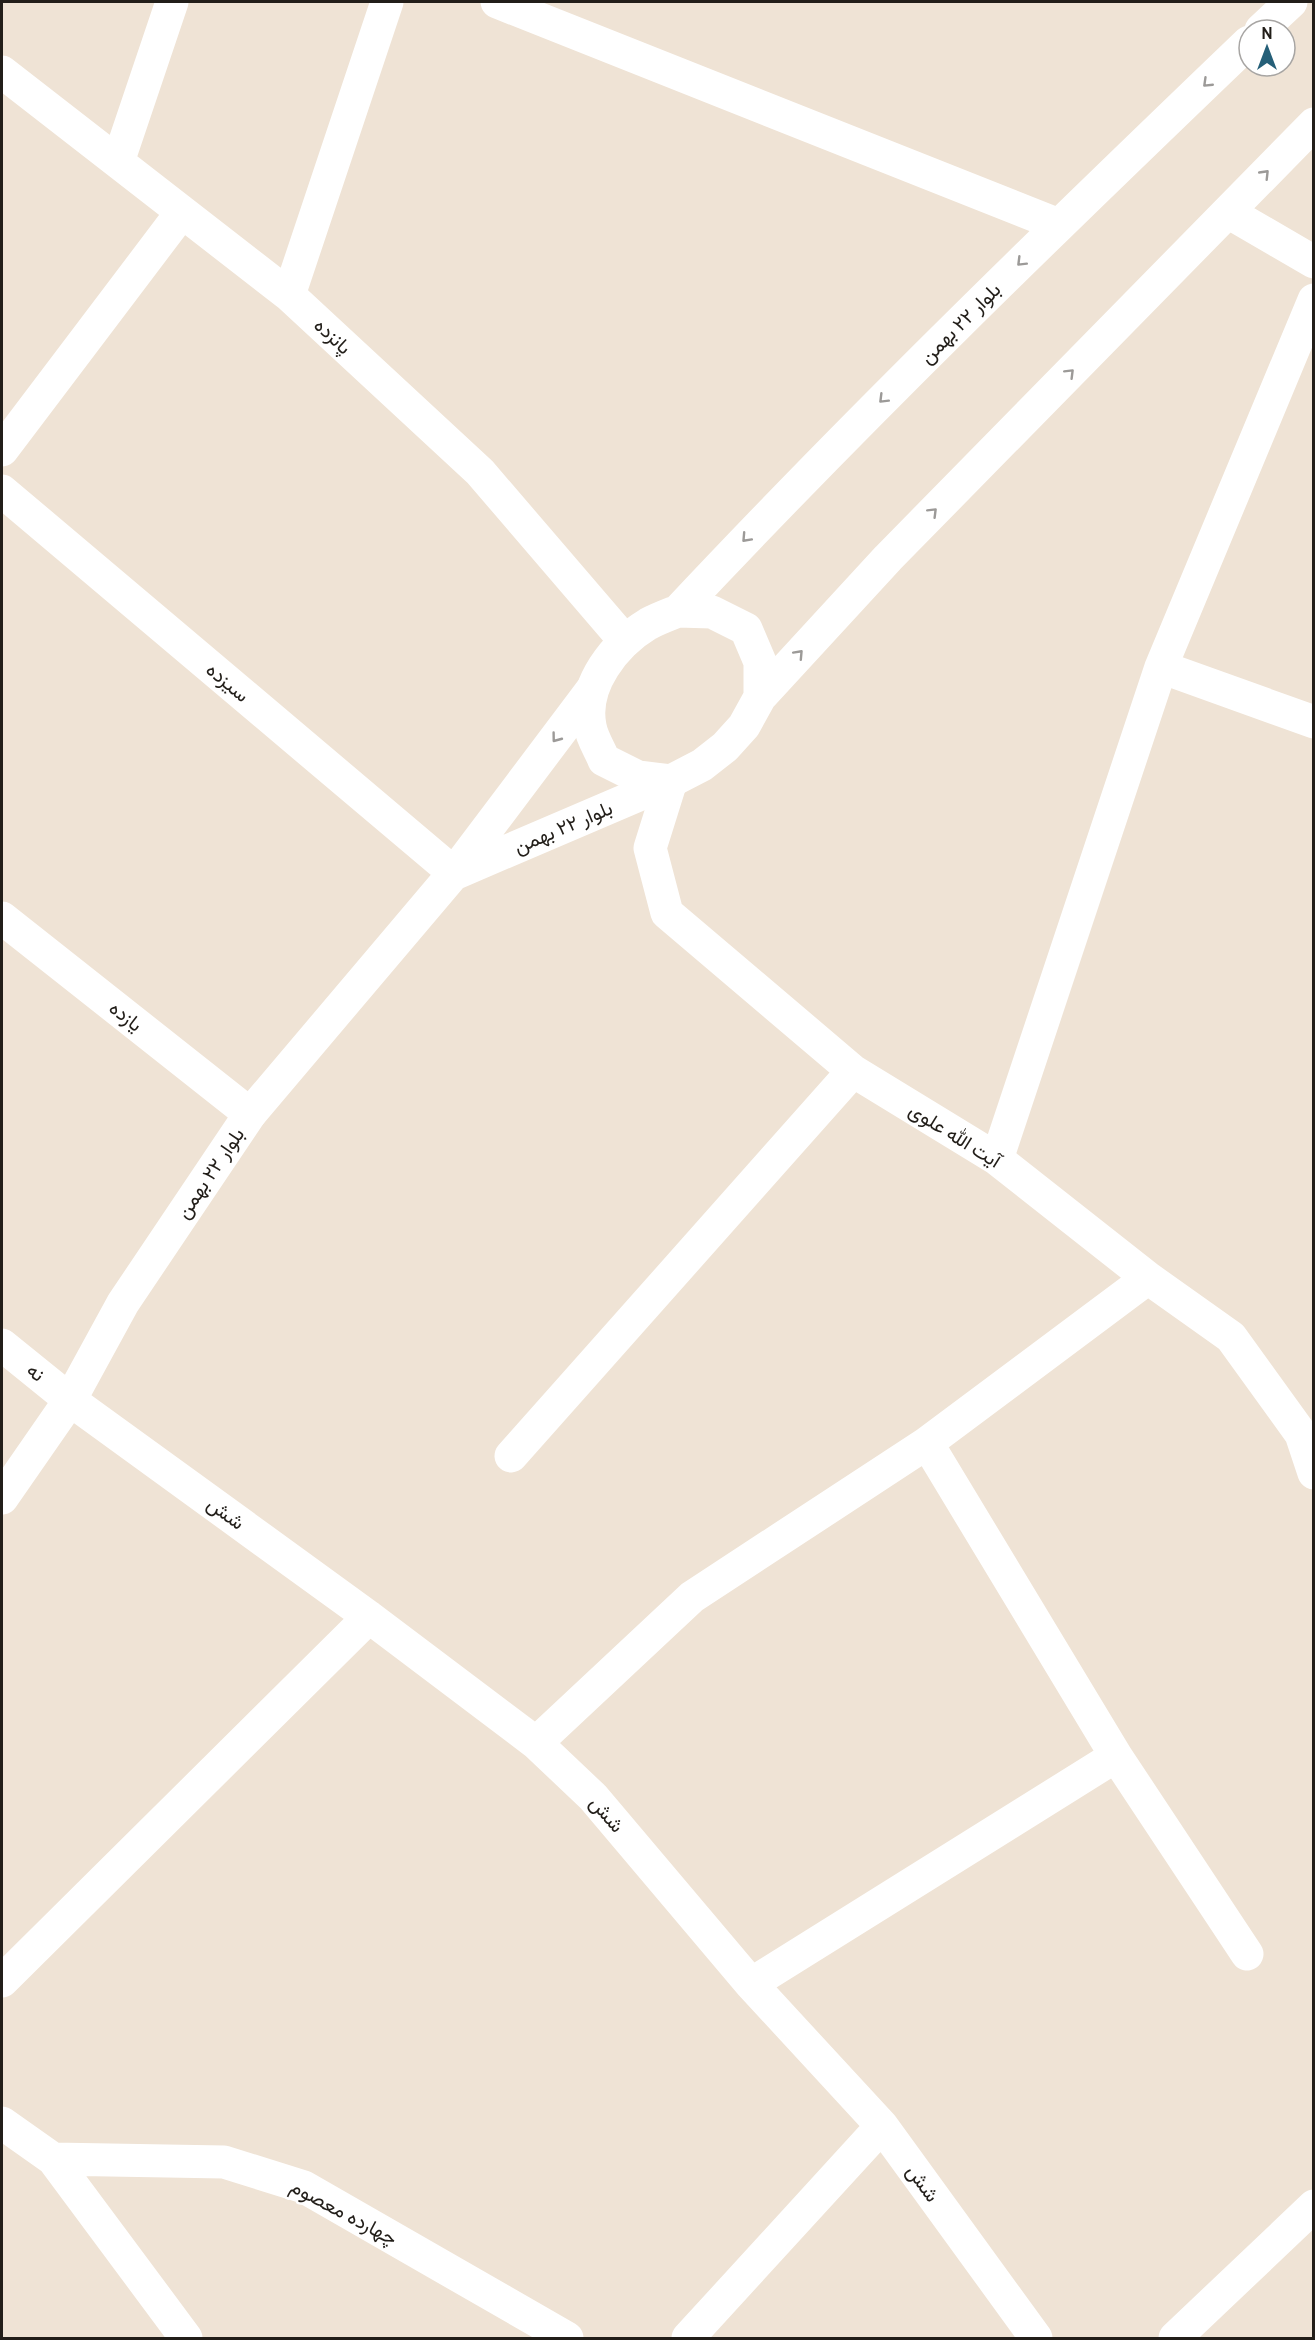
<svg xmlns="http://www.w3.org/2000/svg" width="1315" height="2340" viewBox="0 0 1315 2340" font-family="Overpass,Vazirmatn,sans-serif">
<rect width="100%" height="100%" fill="#efe3d5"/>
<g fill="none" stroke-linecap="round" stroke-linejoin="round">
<!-- minor -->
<path stroke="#fff" stroke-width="33" d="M497,2L1059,225
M2,72L289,295L480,472L625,641
M118,162L172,2
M1228,212L1314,262
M289,295L387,2
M2,450L182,212
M2,491L454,873
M1161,667L1314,722
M671,781L650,848L667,913L853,1071L997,1159L1148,1278L1231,1337L1301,1434L1314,1473
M2,918L250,1114
M997,1159L1161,667L1314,300
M2,1345L70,1400L369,1617L536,1743L593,1797L751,1984L882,2126L1036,2338
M511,1456L853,1071
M536,1743L692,1597L927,1443
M1116,1756L1247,1954
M2,1981L369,1617
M751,1984L1116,1756L927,1443L1148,1278
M2,2123L53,2159L224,2162L304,2187L567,2338
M53,2159L186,2338
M688,2338L882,2126
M1175,2338L1314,2206"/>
<!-- tertiary -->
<path stroke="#fff" stroke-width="33" d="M456,873L671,781
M2,1498L70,1400L123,1303L250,1114L454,873L591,691"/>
<!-- secondary -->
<path stroke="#fff" stroke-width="33" d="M1261,30L1291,2
M678,611C862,415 1055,228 1249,42
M678,611L712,612L746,629L760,662V697L744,726L725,747L702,765L671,781L638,777L604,760C600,750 592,738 590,726C582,685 615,644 648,624C657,619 668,615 678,611Z
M760,697L888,558L1314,124"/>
</g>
<!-- one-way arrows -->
<defs><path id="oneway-chevron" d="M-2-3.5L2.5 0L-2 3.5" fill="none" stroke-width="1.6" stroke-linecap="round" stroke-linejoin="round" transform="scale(1.5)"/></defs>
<g stroke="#9c9a98">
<use href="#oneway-chevron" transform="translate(1207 83) rotate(136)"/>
<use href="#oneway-chevron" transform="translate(1265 174) rotate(-46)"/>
<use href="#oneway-chevron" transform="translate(1021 262) rotate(135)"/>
<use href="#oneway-chevron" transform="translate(1070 373) rotate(-45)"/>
<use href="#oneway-chevron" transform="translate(883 399) rotate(135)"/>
<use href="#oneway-chevron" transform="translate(933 512) rotate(-45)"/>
<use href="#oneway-chevron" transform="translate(746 538) rotate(133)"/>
<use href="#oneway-chevron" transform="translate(799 654) rotate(-47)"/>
<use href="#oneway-chevron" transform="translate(556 738) rotate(127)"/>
</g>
<g text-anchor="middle" stroke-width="5" stroke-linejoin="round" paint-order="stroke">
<!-- street labels -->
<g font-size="20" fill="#221e19" stroke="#fff">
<text transform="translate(960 323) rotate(-45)" y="7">بلوار ۲۲ بهمن</text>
<text transform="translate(333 336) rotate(43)" y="7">پانزده</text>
<text transform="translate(228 682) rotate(40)" y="7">سیزده</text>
<text transform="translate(563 827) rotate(-23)" y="7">بلوار ۲۲ بهمن</text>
<text transform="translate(126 1016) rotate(38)" y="7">یازده</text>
<text transform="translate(955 1135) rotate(32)" y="7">آیت الله علوی</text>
<text transform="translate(210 1173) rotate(-56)" y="7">بلوار ۲۲ بهمن</text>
<text transform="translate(36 1372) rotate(39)" y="7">نه</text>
<text transform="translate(226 1513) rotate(36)" y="7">شش</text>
<text transform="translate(607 1814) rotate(49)" y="7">شش</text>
<text transform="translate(923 2183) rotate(54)" y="7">شش</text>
<text transform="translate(344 2212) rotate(28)" y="7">چهارده معصوم</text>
</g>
</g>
<!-- border -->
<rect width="1315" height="2340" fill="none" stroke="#221e19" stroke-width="6"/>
<!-- north arrow -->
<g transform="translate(1267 48)"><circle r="28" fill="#ffffff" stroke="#a7a5a3" stroke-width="1.5"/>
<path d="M0-4.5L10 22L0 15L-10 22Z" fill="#255f78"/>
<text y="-9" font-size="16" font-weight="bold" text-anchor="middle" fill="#221e19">N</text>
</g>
</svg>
